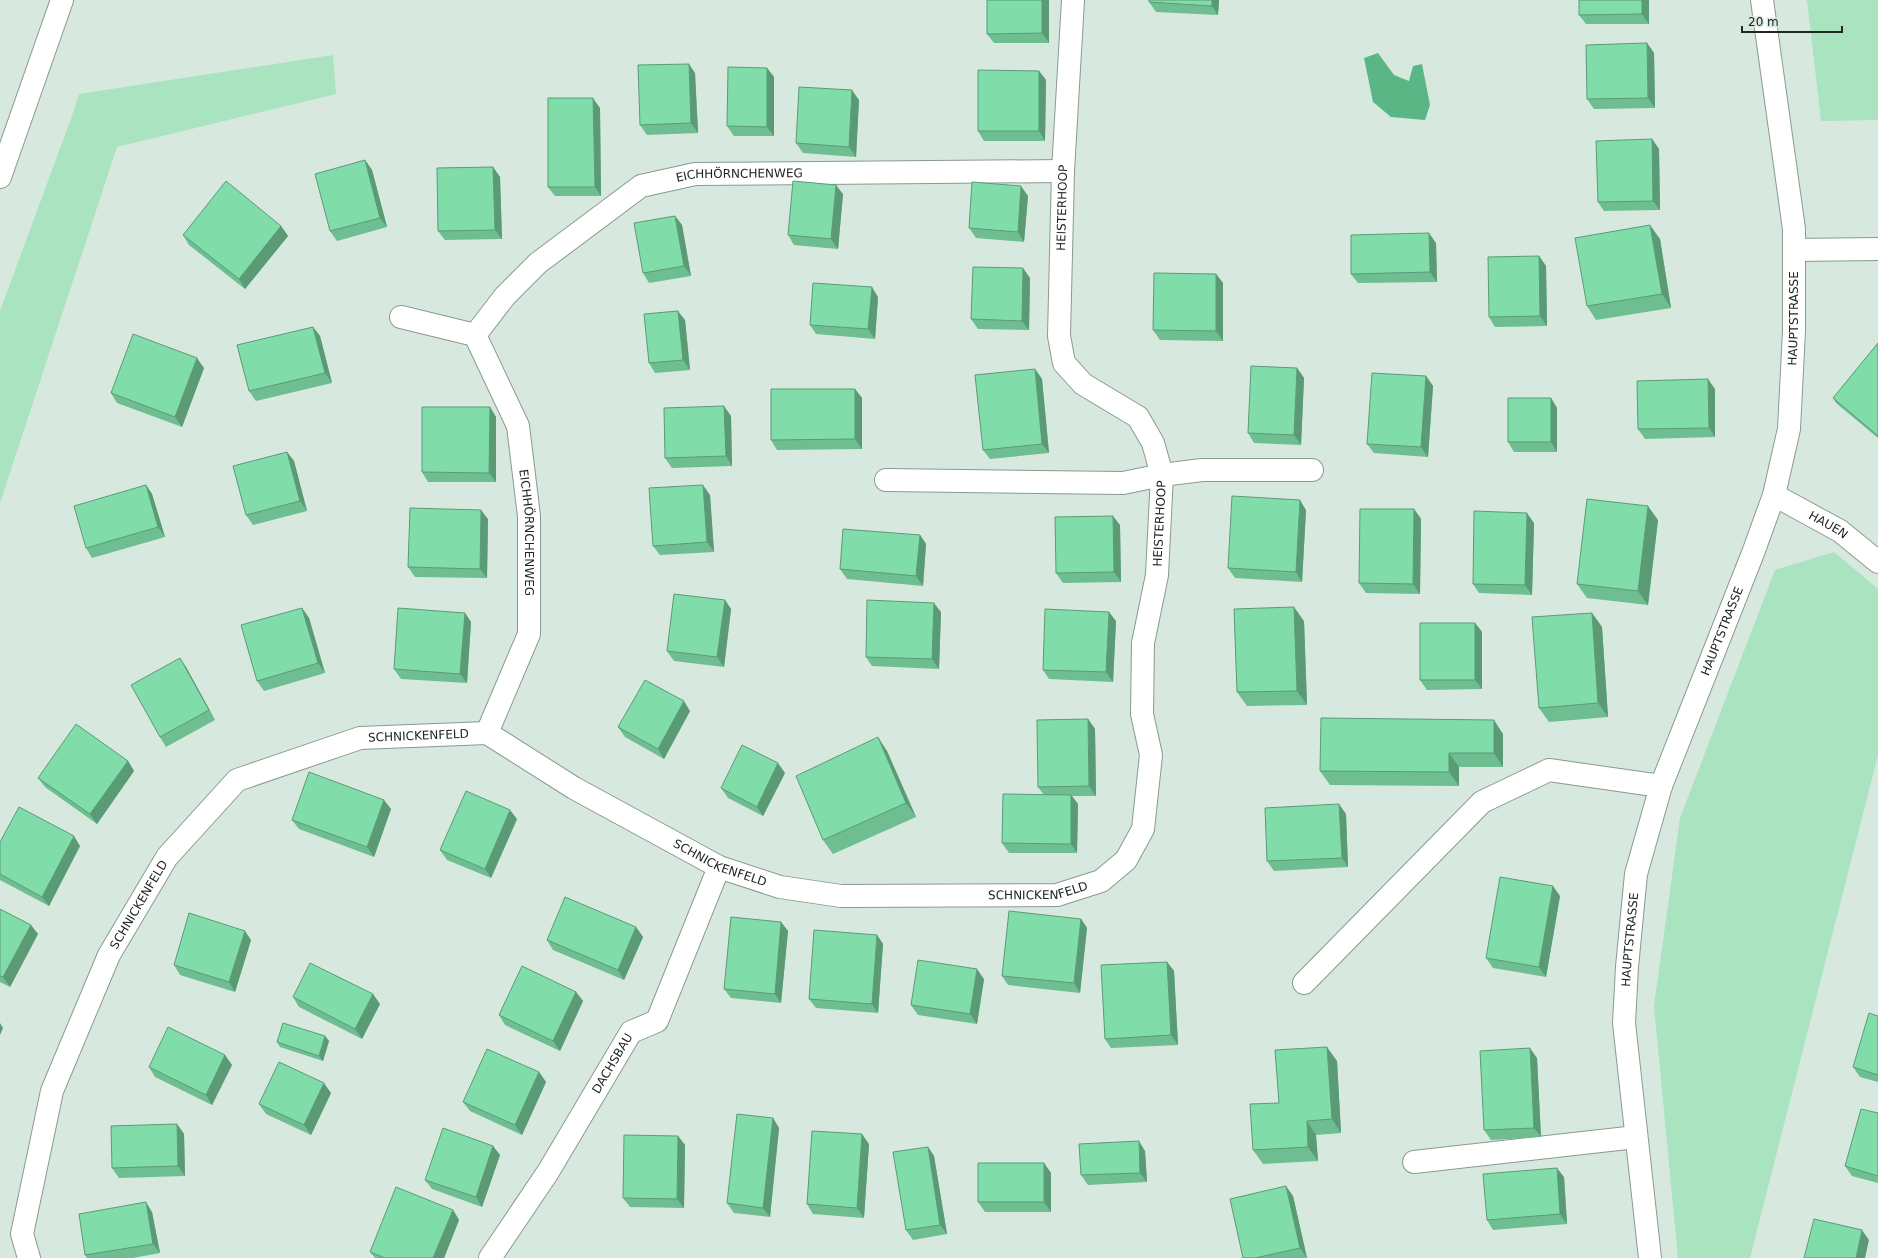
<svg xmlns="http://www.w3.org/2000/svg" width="1878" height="1258" viewBox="0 0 1878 1258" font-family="'DejaVu Sans',sans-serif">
<rect width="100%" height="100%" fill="#d7e9de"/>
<!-- green -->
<path fill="#a9e3c0" d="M1807,0H1878V120L1821,121Z
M333,55L336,94L117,147L0,503V311L72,116L79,94Z
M1834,552L1878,589V755L1750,1258H1678L1654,1006L1680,818L1775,570Z"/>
<!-- water -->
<path fill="#5ab785" d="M1378,53L1394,75L1409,81L1413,66L1422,64L1430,105L1425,120L1391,117L1373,102L1364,58Z"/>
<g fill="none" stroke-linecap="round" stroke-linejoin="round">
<!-- minor casing -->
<g stroke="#8a9a90" stroke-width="24">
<g id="minor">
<path d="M0,177L62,0"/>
<path d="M1794,250L1878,249"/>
<path id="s1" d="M401,317L475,335L518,426L529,516V634L487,733"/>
<path id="s2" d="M475,335L505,296L538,263L641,186L695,174L1063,171"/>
<path d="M886,480L1123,483L1162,475L1202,470H1312"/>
<path id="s3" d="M1774,495L1840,531L1878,562"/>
<path d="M1304,983L1482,802L1549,770L1661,786"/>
<path d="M1414,1162L1636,1137"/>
<path id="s4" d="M29,1258L22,1234L52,1091L109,955L167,857L237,780L360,738L487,733L574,788L719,867L780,887L841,896L1057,895L1101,881L1126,860L1143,829L1151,755L1142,714L1143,643L1157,575L1162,475L1153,443L1138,417L1083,384L1064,363L1059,336L1063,171L1073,0"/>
<path id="s5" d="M490,1258L548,1172L631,1032L657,1021L719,867"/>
</g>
</g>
<!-- major casing -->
<g stroke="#8a9a90" stroke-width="24">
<g id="major">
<path id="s6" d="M1650,1258L1624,1023L1627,967L1636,874L1661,786L1753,553L1774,495L1789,429L1794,331V229L1762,0"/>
</g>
</g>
<!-- minor -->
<use href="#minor" stroke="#fff" stroke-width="22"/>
<!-- major -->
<use href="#major" stroke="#fff" stroke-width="22"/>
</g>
<!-- wall -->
<path fill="#6ebe91" d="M1049,0V43H994L987,34Z
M1149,0H1219L1218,15L1156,12L1149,2Z
M1649,0V24H1586L1579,15Z
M1647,43L1654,53L1655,108L1594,109L1587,99Z
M767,68L774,77V136H734L727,126Z
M1039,71L1046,80L1045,141H984L978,131Z
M695,73L698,133L647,135L640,125Z
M859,100L856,157L803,153L796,143Z
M600,108L601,196H555L548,187Z
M1652,139L1659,149L1660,210L1604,211L1598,202Z
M365,160L372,170L387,227L337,241L330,231Z
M493,167L500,177L502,239L445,240L438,231Z
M843,194L838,249L794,245L788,235Z
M1028,196L1024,242L976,238L969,228Z
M675,216L682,225L691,276L649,283L643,273Z
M281,226L288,236L245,289L189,245L183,235Z
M1660,239L1671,308L1596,320L1587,306Z
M1436,243L1437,282L1358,283L1351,274Z
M1539,256L1546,266L1547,326L1495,327L1489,317Z
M1216,274L1223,283V341L1160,340L1153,330Z
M1030,278L1029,330L978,329L971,319Z
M878,297L875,339L816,334L810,325Z
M685,320L690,370L655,373L649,363Z
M313,327L320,336L332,383L256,401L249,391Z
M1878,343V438L1836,403L1833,398Z
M204,368L182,427L117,403L111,393Z
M1297,368L1304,378L1301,445L1254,443L1248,433Z
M1035,369L1042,379L1049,453L990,459L983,450Z
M1426,376L1433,386L1428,457L1374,453L1367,444Z
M855,389L862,398V449L777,450L771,440Z
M1715,389V437L1645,439L1638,429Z
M1551,398L1557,408V452H1514L1508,442Z
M490,407L496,417V482H428L422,472Z
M731,416L732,466L672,468L665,458Z
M287,452L294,461L307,511L253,525L246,515Z
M146,485L152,494L165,537L92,558L86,548Z
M710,495L714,552L660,555L653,546Z
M1414,509L1421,519L1420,594L1366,593L1359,583Z
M1306,510L1302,582L1235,578L1228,568Z
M488,519L487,578L415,577L408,567Z
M1658,520L1648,605L1587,598L1577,584Z
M1534,523L1532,595L1479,593L1473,584Z
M1120,525L1121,582L1063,583L1056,573Z
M920,535L926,544L923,586L847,579L840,569Z
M725,600L731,609L724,667L674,661L667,651Z
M302,608L309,618L325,673L264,691L257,681Z
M941,612L939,669L872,666L866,657Z
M465,613L471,622L467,683L401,679L394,669Z
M1592,613L1602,627L1608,717L1549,722L1539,708Z
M1116,621L1113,682L1049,679L1043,670Z
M1304,621L1307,705L1247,706L1237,692Z
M1475,623L1482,632V689L1427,690L1420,680Z
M186,667L215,720L166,747L160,737Z
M690,711L664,759L625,737L618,727Z
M1088,719L1095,729L1096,796H1072L1078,804L1077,853H1009L1002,843L1044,795L1038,787Z
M1503,734V767H1459V786L1330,785L1320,771Z
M887,751L916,817L833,854L823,840Z
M128,761L134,771L97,824L45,787L38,778Z
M785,773L763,816L728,798L721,788Z
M391,809L374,857L299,829L292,820Z
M1346,814L1348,867L1274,871L1267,861Z
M517,819L491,878L447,860L440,850Z
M0,842L80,846L49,906L0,880Z
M1560,896L1546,977L1493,968L1486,958Z
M0,909L38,934L10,987L0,982Z
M1081,919L1087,928L1080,993L1008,985L1002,976Z
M781,922L788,931L781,1003L731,998L724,989Z
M636,927L643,937L624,980L553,950L547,940Z
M877,935L883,944L878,1013L816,1008L809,999Z
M251,940L235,992L180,975L174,965Z
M1167,962L1174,971L1178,1045L1111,1048L1105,1039Z
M984,979L977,1024L918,1015L911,1005Z
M576,992L583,1001L560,1051L505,1025L499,1015Z
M293,997L380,1004L362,1039L299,1007Z
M1878,1016V1082L1860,1077L1853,1067Z
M325,1036L329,1041L323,1061L280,1047L277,1042Z
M225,1055L232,1065L212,1105L155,1077L149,1067Z
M1537,1058L1541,1137L1491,1140L1484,1130Z
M1337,1061L1341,1133L1316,1135L1318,1161L1263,1164L1253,1150L1279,1103Z
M539,1072L546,1082L522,1135L470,1111L463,1102Z
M331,1093L311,1135L266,1114L259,1104Z
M1878,1113V1183L1852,1176L1845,1166Z
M773,1118L779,1128L770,1217L734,1213L727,1203Z
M177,1124L184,1134L185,1176L119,1178L112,1168Z
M678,1136L685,1145L684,1208L630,1207L623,1198Z
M869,1144L864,1218L813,1214L807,1204Z
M493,1146L500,1155L482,1207L432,1189L425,1180Z
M928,1147L934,1156L947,1234L913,1240L906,1230Z
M1145,1151L1147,1182L1088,1185L1081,1175Z
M1044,1163L1051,1173V1212H985L978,1202Z
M1564,1177L1567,1224L1493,1230L1487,1220Z
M1293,1196L1307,1258H1243Z
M453,1210L459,1220L444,1258H375L370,1252Z
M152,1212L160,1253L133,1258H87L85,1255Z"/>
<!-- shaded-wall -->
<path fill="#5a9b76" d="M1042,0H1049V43L1042,33Z
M1212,0H1219L1218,15L1212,6Z
M1642,0H1649V24L1642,14Z
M1647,43L1654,53L1655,108L1648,98Z
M689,64L695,73L698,133L691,123Z
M767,68L774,77V136L767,127Z
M1039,71L1046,80L1045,141L1039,131Z
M852,90L859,100L856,157L849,147Z
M593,98L600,108L601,196L595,187Z
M1652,139L1659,149L1660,210L1653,201Z
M365,160L372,170L387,227L380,218Z
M493,167L500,177L502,239L495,230Z
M836,185L843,194L838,249L831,239Z
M1021,186L1028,196L1024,242L1018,232Z
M675,216L682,225L691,276L684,266Z
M1650,225L1660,239L1671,308L1662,294Z
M281,226L288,236L245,289L239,279Z
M1429,233L1436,243L1437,282L1430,272Z
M1539,256L1546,266L1547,326L1540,316Z
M1023,268L1030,278L1029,330L1022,321Z
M1216,274L1223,283V341L1216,331Z
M872,287L878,297L875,339L868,329Z
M678,311L685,320L690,370L683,360Z
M313,327L320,336L332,383L325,373Z
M197,358L204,368L182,427L175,417Z
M1297,368L1304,378L1301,445L1294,435Z
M1035,369L1042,379L1049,453L1042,444Z
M1426,376L1433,386L1428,457L1421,447Z
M1708,379L1715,389V437L1709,428Z
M855,389L862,398V449L855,439Z
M1551,398L1557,408V452L1551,442Z
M724,406L731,416L732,466L726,456Z
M490,407L496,417V482L489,473Z
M287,452L294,461L307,511L300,501Z
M146,485L152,494L165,537L158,527Z
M703,485L710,495L714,552L707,542Z
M1300,500L1306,510L1302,582L1296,572Z
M1648,506L1658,520L1648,605L1638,591Z
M1414,509L1421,519L1420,594L1413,584Z
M481,510L488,519L487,578L480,569Z
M1527,513L1534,523L1532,595L1525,585Z
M1113,516L1120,525L1121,582L1114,572Z
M920,535L926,544L923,586L916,576Z
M725,600L731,609L724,667L717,657Z
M934,603L941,612L939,669L932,659Z
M1294,607L1304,621L1307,705L1297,691Z
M302,608L309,618L325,673L318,663Z
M1109,612L1116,621L1113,682L1106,672Z
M465,613L471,622L467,683L460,674Z
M1592,613L1602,627L1608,717L1598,703Z
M1475,623L1482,632V689L1475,680Z
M180,658L186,667L215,720L209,710Z
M684,701L690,711L664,759L658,749Z
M1088,719L1095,729L1096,796L1089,786Z
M1494,720L1503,734V767L1494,753Z
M878,737L887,751L916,817L906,803Z
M1449,753L1459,767V786L1449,772Z
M128,761L134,771L97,824L90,814Z
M778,763L785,773L763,816L757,807Z
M1071,795L1078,804L1077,853L1071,844Z
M384,800L391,809L374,857L367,847Z
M1339,804L1346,814L1348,867L1342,858Z
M510,810L517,819L491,878L485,869Z
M74,836L80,846L49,906L42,897Z
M1553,886L1560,896L1546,977L1539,967Z
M1081,919L1087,928L1080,993L1074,983Z
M781,922L788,931L781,1003L775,994Z
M31,925L38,934L10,987L3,977Z
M636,927L643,937L624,980L618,970Z
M245,931L251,940L235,992L229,982Z
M877,935L883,944L878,1013L872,1004Z
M1167,962L1174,971L1178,1045L1171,1035Z
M977,969L984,979L977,1024L970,1014Z
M576,992L583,1001L560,1051L553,1041Z
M373,994L380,1004L362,1039L355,1029Z
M0,1023L3,1028L0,1035Z
M325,1036L329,1041L323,1061L319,1056Z
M1327,1047L1337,1061L1341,1133L1332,1119Z
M1530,1048L1537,1058L1541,1137L1534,1128Z
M225,1055L232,1065L212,1105L206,1095Z
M539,1072L546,1082L522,1135L515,1125Z
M324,1083L331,1093L311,1135L304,1125Z
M773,1118L779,1128L770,1217L763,1208Z
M1307,1121L1316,1135L1318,1161L1308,1147Z
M177,1124L184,1134L185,1176L178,1166Z
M862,1134L869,1144L864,1218L857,1208Z
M678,1136L685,1145L684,1208L677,1199Z
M1139,1141L1145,1151L1147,1182L1140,1173Z
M493,1146L500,1155L482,1207L476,1197Z
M928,1147L934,1156L947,1234L940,1225Z
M1044,1163L1051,1173V1212L1044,1202Z
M1557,1168L1564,1177L1567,1224L1560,1214Z
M1286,1186L1293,1196L1307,1258L1300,1248Z
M146,1202L152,1212L160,1253L153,1244Z
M453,1210L459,1220L444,1258H433Z
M1862,1230L1869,1240L1865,1258H1856Z"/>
<!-- building -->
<path fill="#80dda9" stroke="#5a9b76" d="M987,0H1042V33L987,34Z
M1149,0H1212V6L1149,2Z
M1579,0H1642V14L1579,15Z
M1647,43L1648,98L1587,99L1586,45Z
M689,64L691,123L640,125L638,65Z
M728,67L767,68V127L727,126Z
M978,70L1039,71V131H978Z
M799,87L852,90L849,147L796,143Z
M548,98H593L595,187H548Z
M1652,139L1653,201L1598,202L1596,141Z
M365,160L380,218L330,231L315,174Z
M493,167L495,230L438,231L437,168Z
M226,181L281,226L239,279L183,235Z
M793,181L836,185L831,239L788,235Z
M972,182L1021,186L1018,232L969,228Z
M675,216L684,266L643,273L634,223Z
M1650,225L1662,294L1587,306L1575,238Z
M1429,233L1430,272L1351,274V235Z
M1539,256L1540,316L1489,317L1488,257Z
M973,267L1023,268L1022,321L971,319Z
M1154,273L1216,274V331L1153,330Z
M813,283L872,287L868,329L810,325Z
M678,311L683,360L649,363L644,314Z
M313,327L325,373L249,391L237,345Z
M133,334L197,358L175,417L111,393Z
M1878,343V436L1833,398Z
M1251,366L1297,368L1294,435L1248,433Z
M1035,369L1042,444L983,450L975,375Z
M1372,373L1426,376L1421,447L1367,444Z
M1708,379L1709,428L1638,429L1637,381Z
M771,389H855V439L771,440Z
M1508,398H1551V442H1508Z
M724,406L726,456L665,458L664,408Z
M422,407H490L489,473L422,472Z
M287,452L300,501L246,515L233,466Z
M146,485L158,527L86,548L74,506Z
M703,485L707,542L653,546L649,488Z
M1232,496L1300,500L1296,572L1228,568Z
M1587,499L1648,506L1638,591L1577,584Z
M410,508L481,510L480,569L408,567Z
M1360,509H1414L1413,584L1359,583Z
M1474,511L1527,513L1525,585L1473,584Z
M1113,516L1114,572L1056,573L1055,517Z
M843,529L920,535L916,576L840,569Z
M674,594L725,600L717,657L667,651Z
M867,600L934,603L932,659L866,657Z
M1294,607L1297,691L1237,692L1234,609Z
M302,608L318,663L257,681L241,625Z
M398,608L465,613L460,674L394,669Z
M1045,609L1109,612L1106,672L1043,670Z
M1592,613L1598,703L1539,708L1532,617Z
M1420,623H1475V680H1420Z
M180,658L209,710L160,737L131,685Z
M645,680L684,701L658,749L618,727Z
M1321,718L1494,720V753H1449V772L1320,771Z
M1088,719L1089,786L1038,787L1037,720Z
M76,724L128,761L90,814L38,778Z
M878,737L906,803L823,840L796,776Z
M742,745L778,763L757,807L721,788Z
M309,772L384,800L367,847L292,820Z
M466,791L510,810L485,869L440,850Z
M1003,794L1071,795V844L1002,843Z
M1339,804L1342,858L1267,861L1265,808Z
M19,807L74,836L42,897L0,874V842Z
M1500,877L1553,886L1539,967L1486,958Z
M565,897L636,927L618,970L547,940Z
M0,909L31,925L3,977L0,976Z
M1009,911L1081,919L1074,983L1002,976Z
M189,913L245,931L229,982L174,965Z
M731,917L781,922L775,994L724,989Z
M814,930L877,935L872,1004L809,999Z
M918,960L977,969L970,1014L911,1005Z
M1167,962L1171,1035L1105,1039L1101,965Z
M310,963L373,994L355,1029L293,997Z
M522,966L576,992L553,1041L499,1015Z
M1869,1013L1878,1016V1075L1853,1067Z
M283,1023L325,1036L319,1056L277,1042Z
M168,1027L225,1055L206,1095L149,1067Z
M1327,1047L1332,1119L1307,1121L1308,1147L1253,1150L1250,1104L1279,1103L1275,1050Z
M1530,1048L1534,1128L1484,1130L1480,1051Z
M487,1049L539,1072L515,1125L463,1102Z
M279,1062L324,1083L304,1125L259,1104Z
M1861,1109L1878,1113V1176L1845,1166Z
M737,1114L773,1118L763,1208L727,1203Z
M177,1124L178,1166L112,1168L111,1126Z
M443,1128L493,1146L476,1197L425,1180Z
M812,1131L862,1134L857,1208L807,1204Z
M624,1135L678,1136L677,1199L623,1198Z
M1139,1141L1140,1173L1081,1175L1079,1144Z
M928,1147L940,1225L906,1230L893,1152Z
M978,1163H1044V1202H978Z
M1557,1168L1560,1214L1487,1220L1483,1174Z
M1286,1186L1300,1248L1255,1258H1243L1230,1199Z
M396,1187L453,1210L433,1258H385L370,1252Z
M146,1202L153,1244L85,1255L79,1214Z
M1814,1219L1862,1230L1856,1258H1804Z"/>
<g text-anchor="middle" stroke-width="3" stroke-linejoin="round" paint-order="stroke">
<!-- street labels -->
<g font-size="12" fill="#202622" stroke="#d7e9de">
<text dy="4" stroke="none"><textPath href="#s2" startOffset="324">EICHHÖRNCHENWEG</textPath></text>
<text dy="4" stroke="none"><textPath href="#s4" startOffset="2186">HEISTERHOOP</textPath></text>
<text dy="4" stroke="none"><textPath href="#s6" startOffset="968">HAUPTSTRASSE</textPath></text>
<text dy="4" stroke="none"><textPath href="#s4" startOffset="1826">HEISTERHOOP</textPath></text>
<text dy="4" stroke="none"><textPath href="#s3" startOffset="62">HAUEN</textPath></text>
<text dy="4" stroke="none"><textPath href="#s1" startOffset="284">EICHHÖRNCHENWEG</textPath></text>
<text dy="4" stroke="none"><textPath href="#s6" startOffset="644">HAUPTSTRASSE</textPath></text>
<text dy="4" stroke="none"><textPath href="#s4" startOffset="725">SCHNICKENFELD</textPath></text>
<text dy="4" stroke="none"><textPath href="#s4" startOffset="1061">SCHNICKENFELD</textPath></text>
<text dy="4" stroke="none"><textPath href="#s4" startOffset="1385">SCHNICKENFELD</textPath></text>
<text dy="4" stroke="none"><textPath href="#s4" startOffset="377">SCHNICKENFELD</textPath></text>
<text dy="4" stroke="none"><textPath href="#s6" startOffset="320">HAUPTSTRASSE</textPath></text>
<text dy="4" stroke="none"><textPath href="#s5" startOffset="230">DACHSBAU</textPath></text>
</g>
</g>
<!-- scale -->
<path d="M1742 26v6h100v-6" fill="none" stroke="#202622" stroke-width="2"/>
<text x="1748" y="26" font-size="12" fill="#202622" stroke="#d7e9de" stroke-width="3" paint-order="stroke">20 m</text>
</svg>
